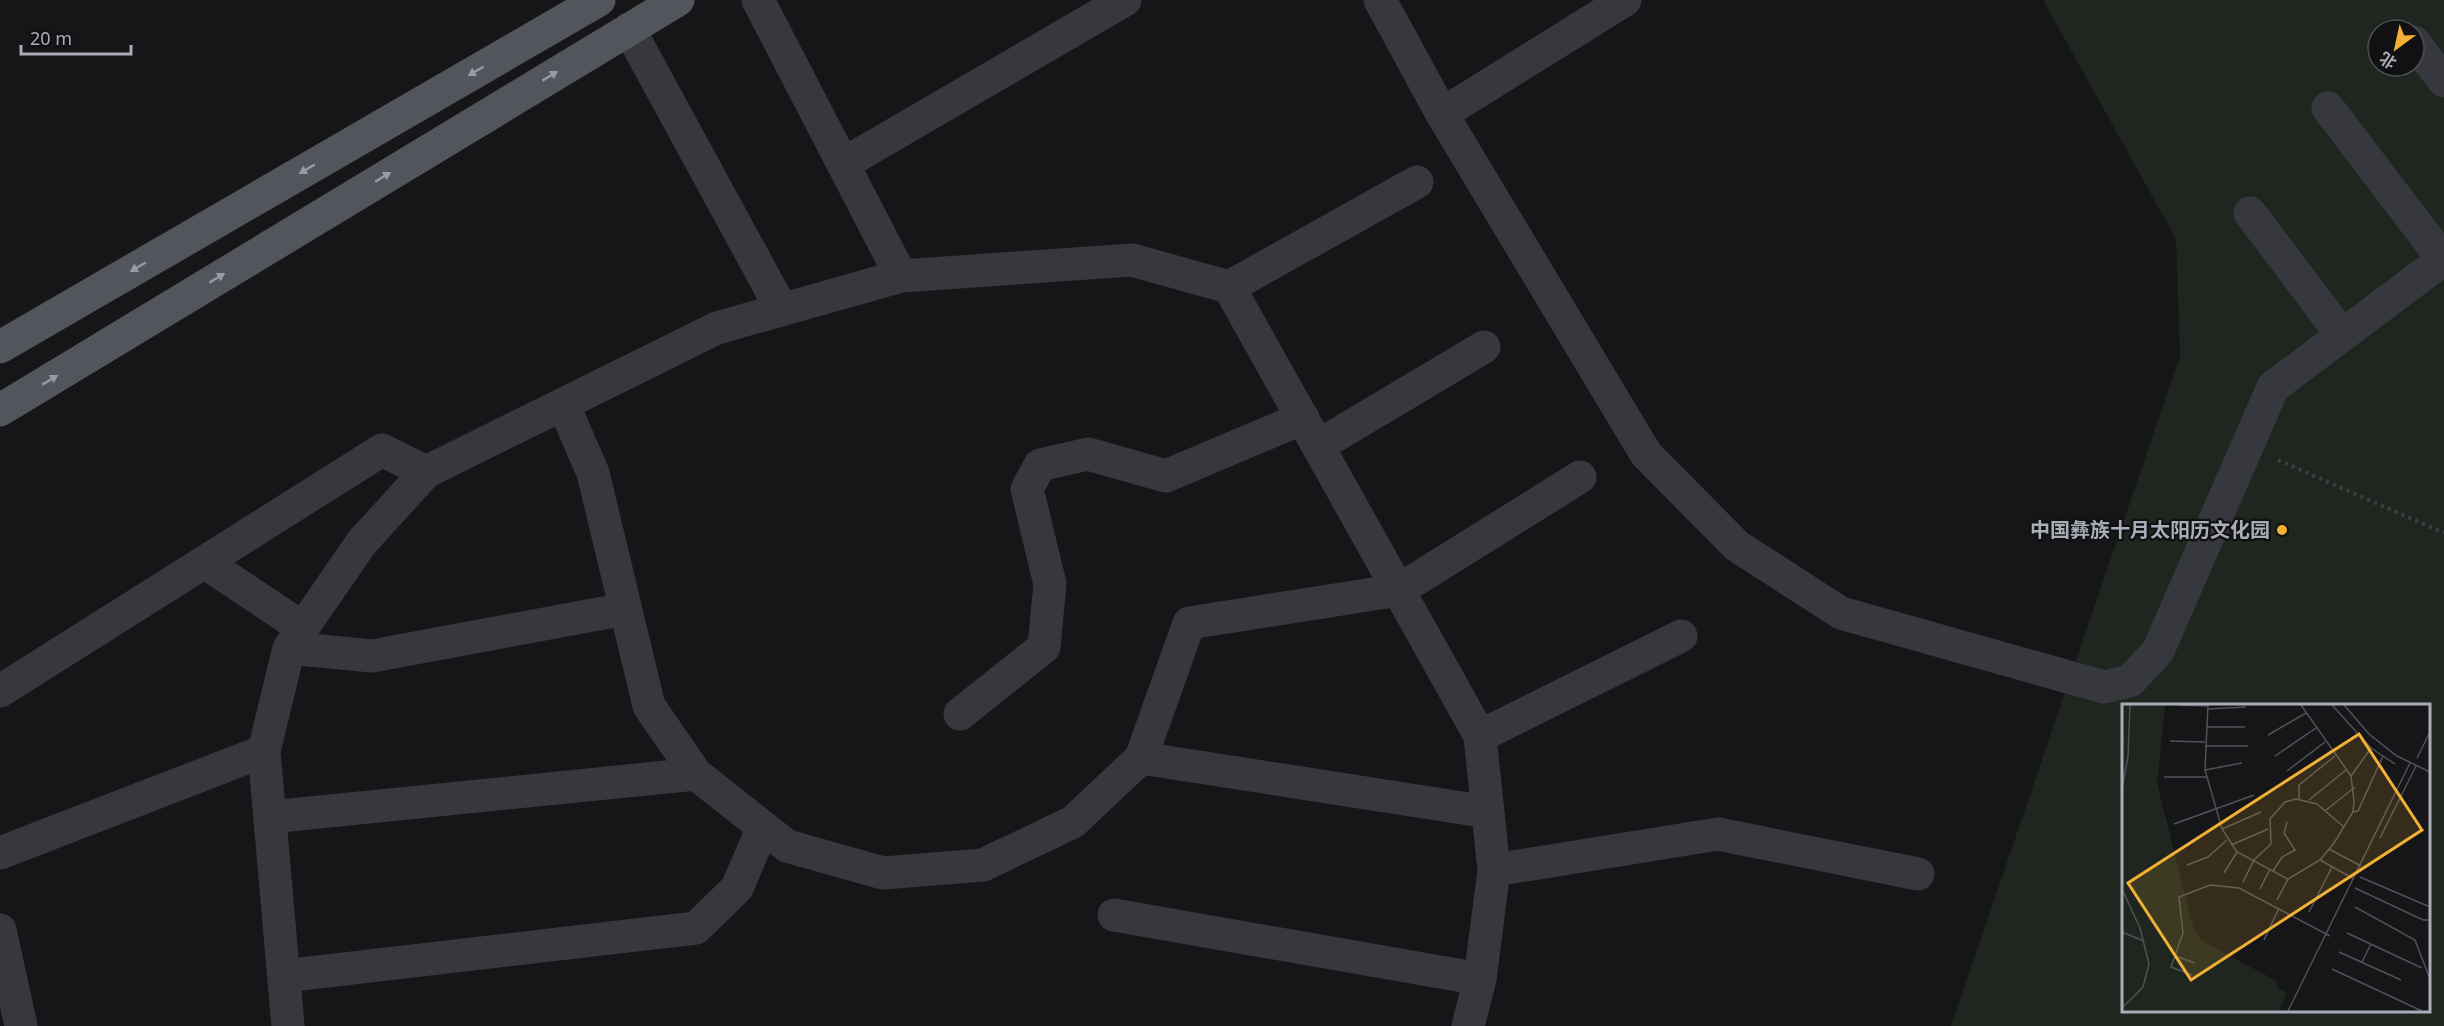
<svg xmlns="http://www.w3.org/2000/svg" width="2444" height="1026" viewBox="0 0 2444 1026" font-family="'Noto Sans','Noto Sans SC',sans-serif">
<rect width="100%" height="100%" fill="#161618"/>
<!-- park -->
<path fill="#1e261f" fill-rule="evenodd" d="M2043,0H2444V1026H1951L2180,356L2176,239ZM2378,30H2414V66H2378ZM2123,705H2428V1010H2123Z"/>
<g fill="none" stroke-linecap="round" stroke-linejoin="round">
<!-- path -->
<path stroke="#3d3f44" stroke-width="4" stroke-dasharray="3 4.5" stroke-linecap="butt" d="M2278,460L2444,533"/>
<!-- minor -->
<path stroke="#37383d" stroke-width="33" d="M758,0L901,276
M1380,0L1442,114L1646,454L1737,546L1841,613L2104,687L2130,681L2158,651L2273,387L2444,259
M629,29L782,310
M2414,42L2444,81
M2328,108L2443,259
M1442,114L1625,0
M843,164L1125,0
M2250,213L2342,335
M1229,287L1480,736L1494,870L1480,979L1468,1026
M563,404L593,473L649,706L696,774L787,846L883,873L983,865L1073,822L1141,758L1189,623L1399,590L1580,477
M1318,446L1484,347
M204,562L303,628
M289,648L372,656L625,609
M0,691L382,450L426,472
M960,714L1044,647L1050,584L1027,489L1040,465L1088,454L1166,476L1303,418
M1480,736L1681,636
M1141,758L1488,812
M270,817L696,774
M0,853L264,751
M1494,870L1718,834L1918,874
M1114,915L1480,979
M0,930L21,1026
M284,976L696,928L737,888L763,827
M288,1026L264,751L289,648L362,542L426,472L717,328L901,276L1132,260L1229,287L1417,182"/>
<!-- major -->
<path stroke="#53555c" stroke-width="33" d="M0,347L599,0
M0,410L678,0"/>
</g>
<!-- one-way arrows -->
<defs><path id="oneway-solid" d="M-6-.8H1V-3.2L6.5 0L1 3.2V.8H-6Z" transform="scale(1.5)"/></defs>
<g fill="#979ba6">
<use href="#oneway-solid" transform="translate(476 71) rotate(150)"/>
<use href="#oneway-solid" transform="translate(550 76) rotate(-31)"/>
<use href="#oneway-solid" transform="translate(307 169) rotate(150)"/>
<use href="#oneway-solid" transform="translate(383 177) rotate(-31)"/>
<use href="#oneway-solid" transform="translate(138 267) rotate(150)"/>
<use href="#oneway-solid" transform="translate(217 278) rotate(-31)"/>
<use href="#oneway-solid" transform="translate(50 380) rotate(-31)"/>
</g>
<!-- markers -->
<circle fill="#f2b134" stroke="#111113" stroke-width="2" cx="2282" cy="530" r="6"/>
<g text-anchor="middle" stroke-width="4.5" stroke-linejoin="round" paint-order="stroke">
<!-- poi labels -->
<g font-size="20" font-weight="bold" fill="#a8adb8" stroke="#111113" text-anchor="end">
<text x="2270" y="537">中国彝族十月太阳历文化园</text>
</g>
</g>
<!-- overview -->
<g transform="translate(2122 704)">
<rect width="308" height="308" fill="#161618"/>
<path d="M0,1H43L35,79L72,226L80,237L155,277V284L165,289L156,307H0Z" fill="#1e261f"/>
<path fill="none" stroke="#505258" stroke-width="1.5" d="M56,1L86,2M86,1L83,66L100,125L115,148L166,175M210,1L249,44L273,60M222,1L247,30L275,52L308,68M86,5L124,3M84,23H123M146,31L184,9M48,37L83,38M83,42H126M153,52L194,24M295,54L308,28M83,66L120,59M165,67L203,38M229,72L249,44M42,73H85M0,84L6,53L8,1M177,95V81L213,52M187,96L224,66M203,107L233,83M231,108L236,107L261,52M52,120L132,91M100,125L139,108M258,134L294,62M109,141L146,125M207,145L239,162M198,156L232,175M65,161L86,153L105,136M151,167L160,153L173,146L162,129L165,118M102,169L115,148M238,173L308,203M121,178L132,156L149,140L148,115L163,98L174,95L195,100L222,123M233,184L301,216H308M0,185L18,224L27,260L21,283L0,304M138,185L148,165M155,196L166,175L198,156L212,139L231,108L232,97L229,72L179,1M233,203L293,236L308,275M187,208L210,163M0,228L22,237M225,229L300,264M142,236L157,204M217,248L279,276M53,252L73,259M240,258L249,240M210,265L300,307M70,271L49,263L61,229L57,193L88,181L117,184L208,232M166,307L288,59"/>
<path fill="#f2b134" fill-opacity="0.15" stroke="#f2b134" stroke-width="3" d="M237,30L300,126L69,276L6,179Z"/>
<rect width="308" height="308" fill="none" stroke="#a8adb8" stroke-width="3"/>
</g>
<!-- north arrow -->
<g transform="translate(2396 48) rotate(213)"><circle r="28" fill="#111113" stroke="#4d4f55" stroke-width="1.5"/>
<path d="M0-4.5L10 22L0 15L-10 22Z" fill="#f2b134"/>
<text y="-9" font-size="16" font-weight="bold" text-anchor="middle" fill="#a8adb8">北</text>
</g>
<!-- scale -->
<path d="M21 45v9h110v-9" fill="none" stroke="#a8adb8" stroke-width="3"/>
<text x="30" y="45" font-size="18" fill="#a8adb8" stroke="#111113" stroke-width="4.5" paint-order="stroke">20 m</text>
</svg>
